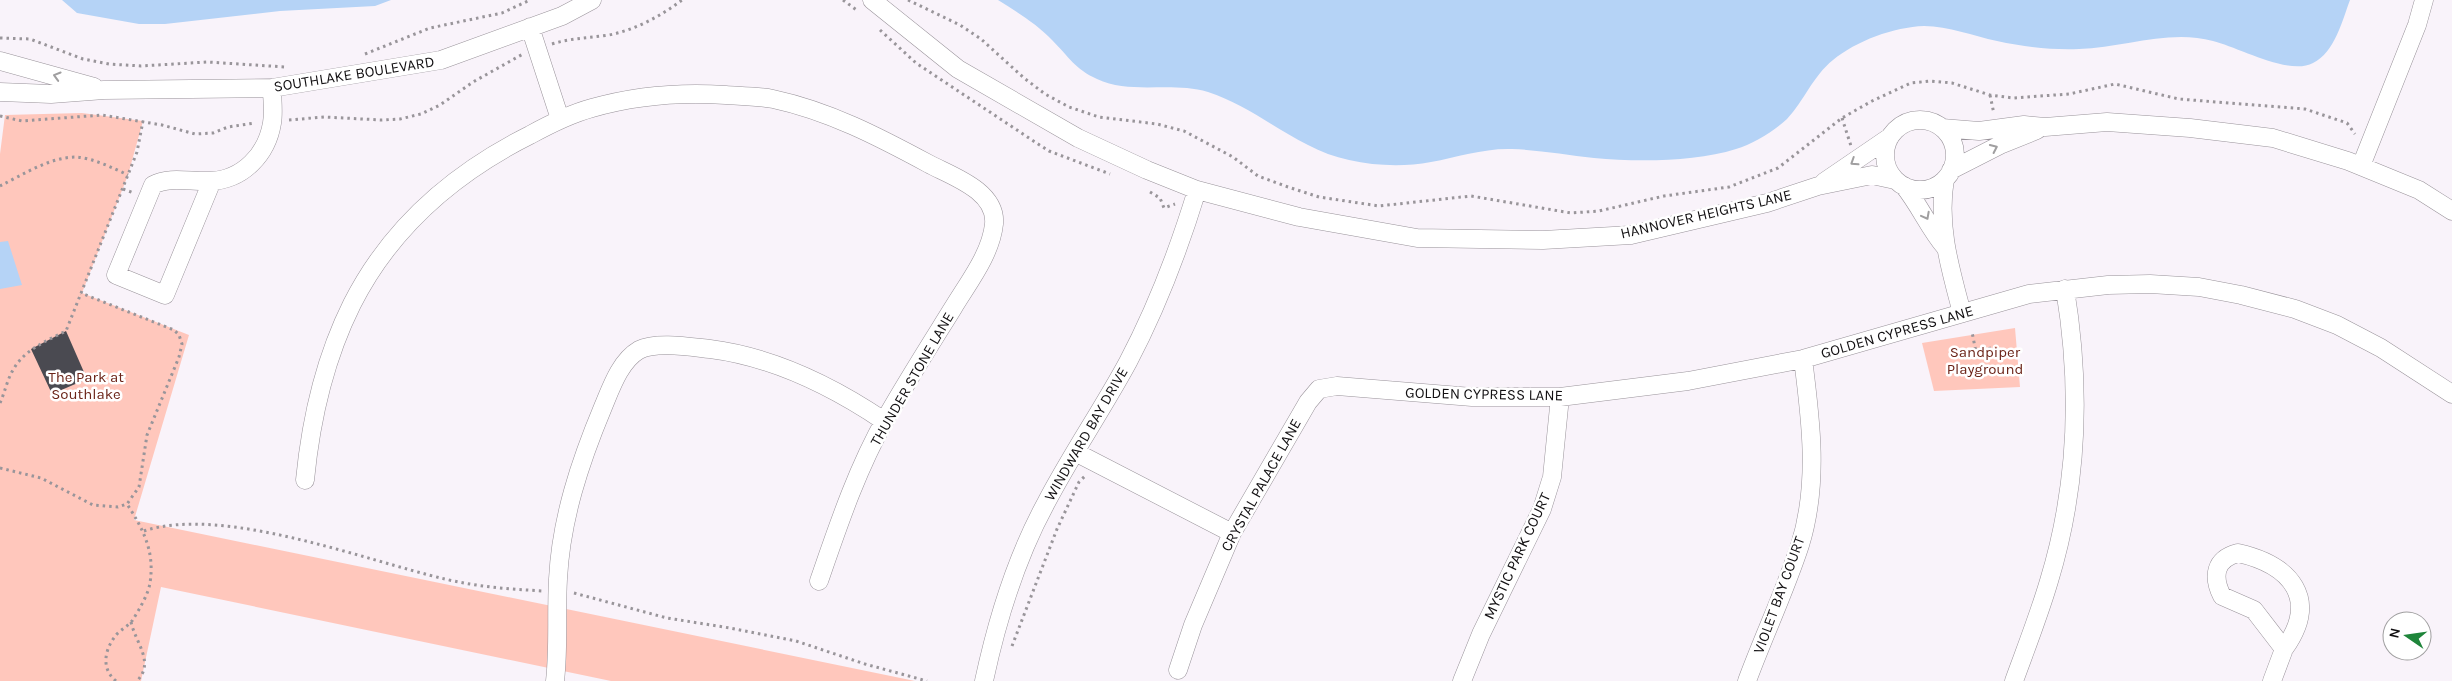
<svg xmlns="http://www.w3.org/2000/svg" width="2452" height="681" viewBox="0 0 2452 681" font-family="Karla,sans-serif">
<rect width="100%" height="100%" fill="#f9f3fa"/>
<!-- green -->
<path fill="#ffc7bc" d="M82,113L143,121L128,175L82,293L189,335L134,520L915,681H611L161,587L141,681H0V154L5,115Z
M2015,328L2020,387L1934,391L1922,343Z"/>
<!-- water -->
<path fill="#b5d3f6" d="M62,0H391L375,6L280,11L165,24H139L77,13Z
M998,0H2350C2342,21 2335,52 2313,63C2289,76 2238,47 2213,41C2169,29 2123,48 2079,49C2051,50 2024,47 1997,41C1973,36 1949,26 1924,26C1894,27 1856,41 1833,60C1813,76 1804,101 1787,119C1774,131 1753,144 1736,149C1695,162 1637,162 1594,158C1567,155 1539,150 1512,149C1484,148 1458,157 1431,162C1404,167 1376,166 1349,160C1297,149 1258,108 1208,92C1171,81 1131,95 1097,79C1075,69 1069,57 1052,40C1037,24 1017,12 998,0Z
M8,241L22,285L0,289V242Z"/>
<!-- building -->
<path fill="#4a4a51" d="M66,331L87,379L52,394L31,349Z"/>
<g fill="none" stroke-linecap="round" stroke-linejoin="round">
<!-- minor casing -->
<g stroke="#99939a" stroke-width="19">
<path id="minor" d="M872,0L958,69L1078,138L1147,170L1197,190L1299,217L1417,238L1543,240L1631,235L1767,203L1818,186L1872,175L1895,180
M530,27L560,119
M0,61L94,87
M0,92L51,94L104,90L272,88L441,60L562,16L592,0
M1885 155a35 35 0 1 1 70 0a35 35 0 1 1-70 0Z
M1942,128L1979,131L2024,125L2045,127L2107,122L2190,128L2273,138L2348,161L2419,190L2452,211
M2361,166L2417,25L2424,0
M1951,170L2000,145L2037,130
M1945,179C1937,225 1950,268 1962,313
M212,181L165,295L116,275L153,185C169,176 191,182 210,181C243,180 267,154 272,123C274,112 272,99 272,88
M1824,182L1890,137
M1904,186C1920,206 1929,228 1945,247
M1075,452L1232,533
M305,480C311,418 324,360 352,304C391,227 454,173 530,135C550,124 570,114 592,108C634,96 682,92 726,95C741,96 758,96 773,99C829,111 879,137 929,164C952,176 997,191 994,224C991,254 968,283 953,308C930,345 907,381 886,418C857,469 838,526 819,581
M2238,553C2291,565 2320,599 2284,649L2254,610L2222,596C2212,576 2215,559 2238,553Z
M1178,670L1193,625L1232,533L1308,402L1319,389L1337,386L1472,397H1560L1688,381L1803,359L2029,294L2108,285L2150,284L2199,287L2241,295L2295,309L2337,325L2381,348L2452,394
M555,681C559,647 556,612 558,579C561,519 580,462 603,407C611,388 620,361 639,350C656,341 691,347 710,349C773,357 832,386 884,421
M984,681C997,620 1016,558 1046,503C1071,455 1102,410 1128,362C1157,307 1179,249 1197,190
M1462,681L1481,634L1542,509L1552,477L1560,397
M1747,681C1764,635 1785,591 1800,545C1819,484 1811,421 1803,359
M2014,681C2026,648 2039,615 2049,581C2078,486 2081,386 2065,289
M2272,681L2284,649"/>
</g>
<!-- path -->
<path stroke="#99959a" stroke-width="3" stroke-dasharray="2.5 4" stroke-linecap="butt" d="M843,0L858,11
M908,0L960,25L981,39L1024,78L1045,94L1069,107L1099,117L1157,124L1184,131L1233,157L1258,176L1288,187L1319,197L1379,206L1471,196L1571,213L1599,211L1664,196L1729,187L1778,168L1842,118L1872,101L1911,83L1930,81L1952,83L1990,95L2013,98L2069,94L2115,84L2179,99L2305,109L2347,123L2355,134
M880,30L916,63L1035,142L1049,151L1110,174
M0,38L30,39L83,59L109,64L141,66L207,62L285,67
M552,44C571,38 589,38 609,35C635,30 661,16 682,0
M365,54L430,28L502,13L530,0
M1990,95L1994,114
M0,116L22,121L102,115L162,125L195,134L213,133L228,127L255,123
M1842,118L1851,146
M289,120L324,117L382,120L400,119L421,114L440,105L473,82L523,54
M0,186C22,175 50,157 76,157C93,158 113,168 128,175
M123,189L134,193
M1150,192L1160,198L1164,208L1175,204
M1959,352H1976L1972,332
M1976,352L1991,348
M0,403C5,392 7,380 13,370C24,350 46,341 66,331L137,152L143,121
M0,468L41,478L93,505L118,507L127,504L139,487L147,435L179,357L182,344L179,335L174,330L81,293
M144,531C223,505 364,560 445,579C478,587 509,589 543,591
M574,593L667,618L730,628L796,641L865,664L927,681
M131,622C136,644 155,662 137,681
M1012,646L1057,529L1079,482L1086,475
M116,681C100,668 105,648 117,634C122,629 128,626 132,621C139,610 148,595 150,583C155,551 143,529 127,504"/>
<!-- minor -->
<use href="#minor" stroke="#fff" stroke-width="18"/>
</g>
<!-- one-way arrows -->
<defs><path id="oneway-chevron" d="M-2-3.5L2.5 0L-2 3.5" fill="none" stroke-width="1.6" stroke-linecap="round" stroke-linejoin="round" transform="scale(1.25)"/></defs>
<g stroke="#a09fa0">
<use href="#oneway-chevron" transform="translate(57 76) rotate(-164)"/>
<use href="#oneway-chevron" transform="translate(1994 148) rotate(-25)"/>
<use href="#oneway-chevron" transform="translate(1854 162) rotate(147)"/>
<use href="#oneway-chevron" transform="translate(1926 216) rotate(62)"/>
</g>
<g text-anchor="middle" stroke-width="5" stroke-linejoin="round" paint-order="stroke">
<!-- street labels -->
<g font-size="15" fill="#121012" stroke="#fff">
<text transform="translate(354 74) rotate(-9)" y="5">SOUTHLAKE BOULEVARD</text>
<text transform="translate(1706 214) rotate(-13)" y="5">HANNOVER HEIGHTS LANE</text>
<text transform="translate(1897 332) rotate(-16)" y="5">GOLDEN CYPRESS LANE</text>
<text transform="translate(912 379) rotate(-60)" y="5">THUNDER STONE LANE</text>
<text transform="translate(1484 394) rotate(1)" y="5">GOLDEN CYPRESS LANE</text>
<text transform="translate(1086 434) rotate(-60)" y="5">WINDWARD BAY DRIVE</text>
<text transform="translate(1261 485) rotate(-61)" y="5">CRYSTAL PALACE LANE</text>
<text transform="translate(1517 556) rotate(-65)" y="5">MYSTIC PARK COURT</text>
<text transform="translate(1779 595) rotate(-70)" y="5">VIOLET BAY COURT</text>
</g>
<!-- park labels -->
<g font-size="15" fill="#6b2418" stroke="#fff">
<text x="1985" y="357">Sandpiper<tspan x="1985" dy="17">Playground</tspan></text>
<text x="86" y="382">The Park at<tspan x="86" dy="17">Southlake</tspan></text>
</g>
</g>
<!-- north arrow -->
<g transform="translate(2407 636) rotate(283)"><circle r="24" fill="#ffffff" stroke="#a09fa0"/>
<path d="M0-4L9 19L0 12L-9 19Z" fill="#1e853a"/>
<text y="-8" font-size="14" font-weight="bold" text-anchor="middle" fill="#121012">N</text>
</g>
</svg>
